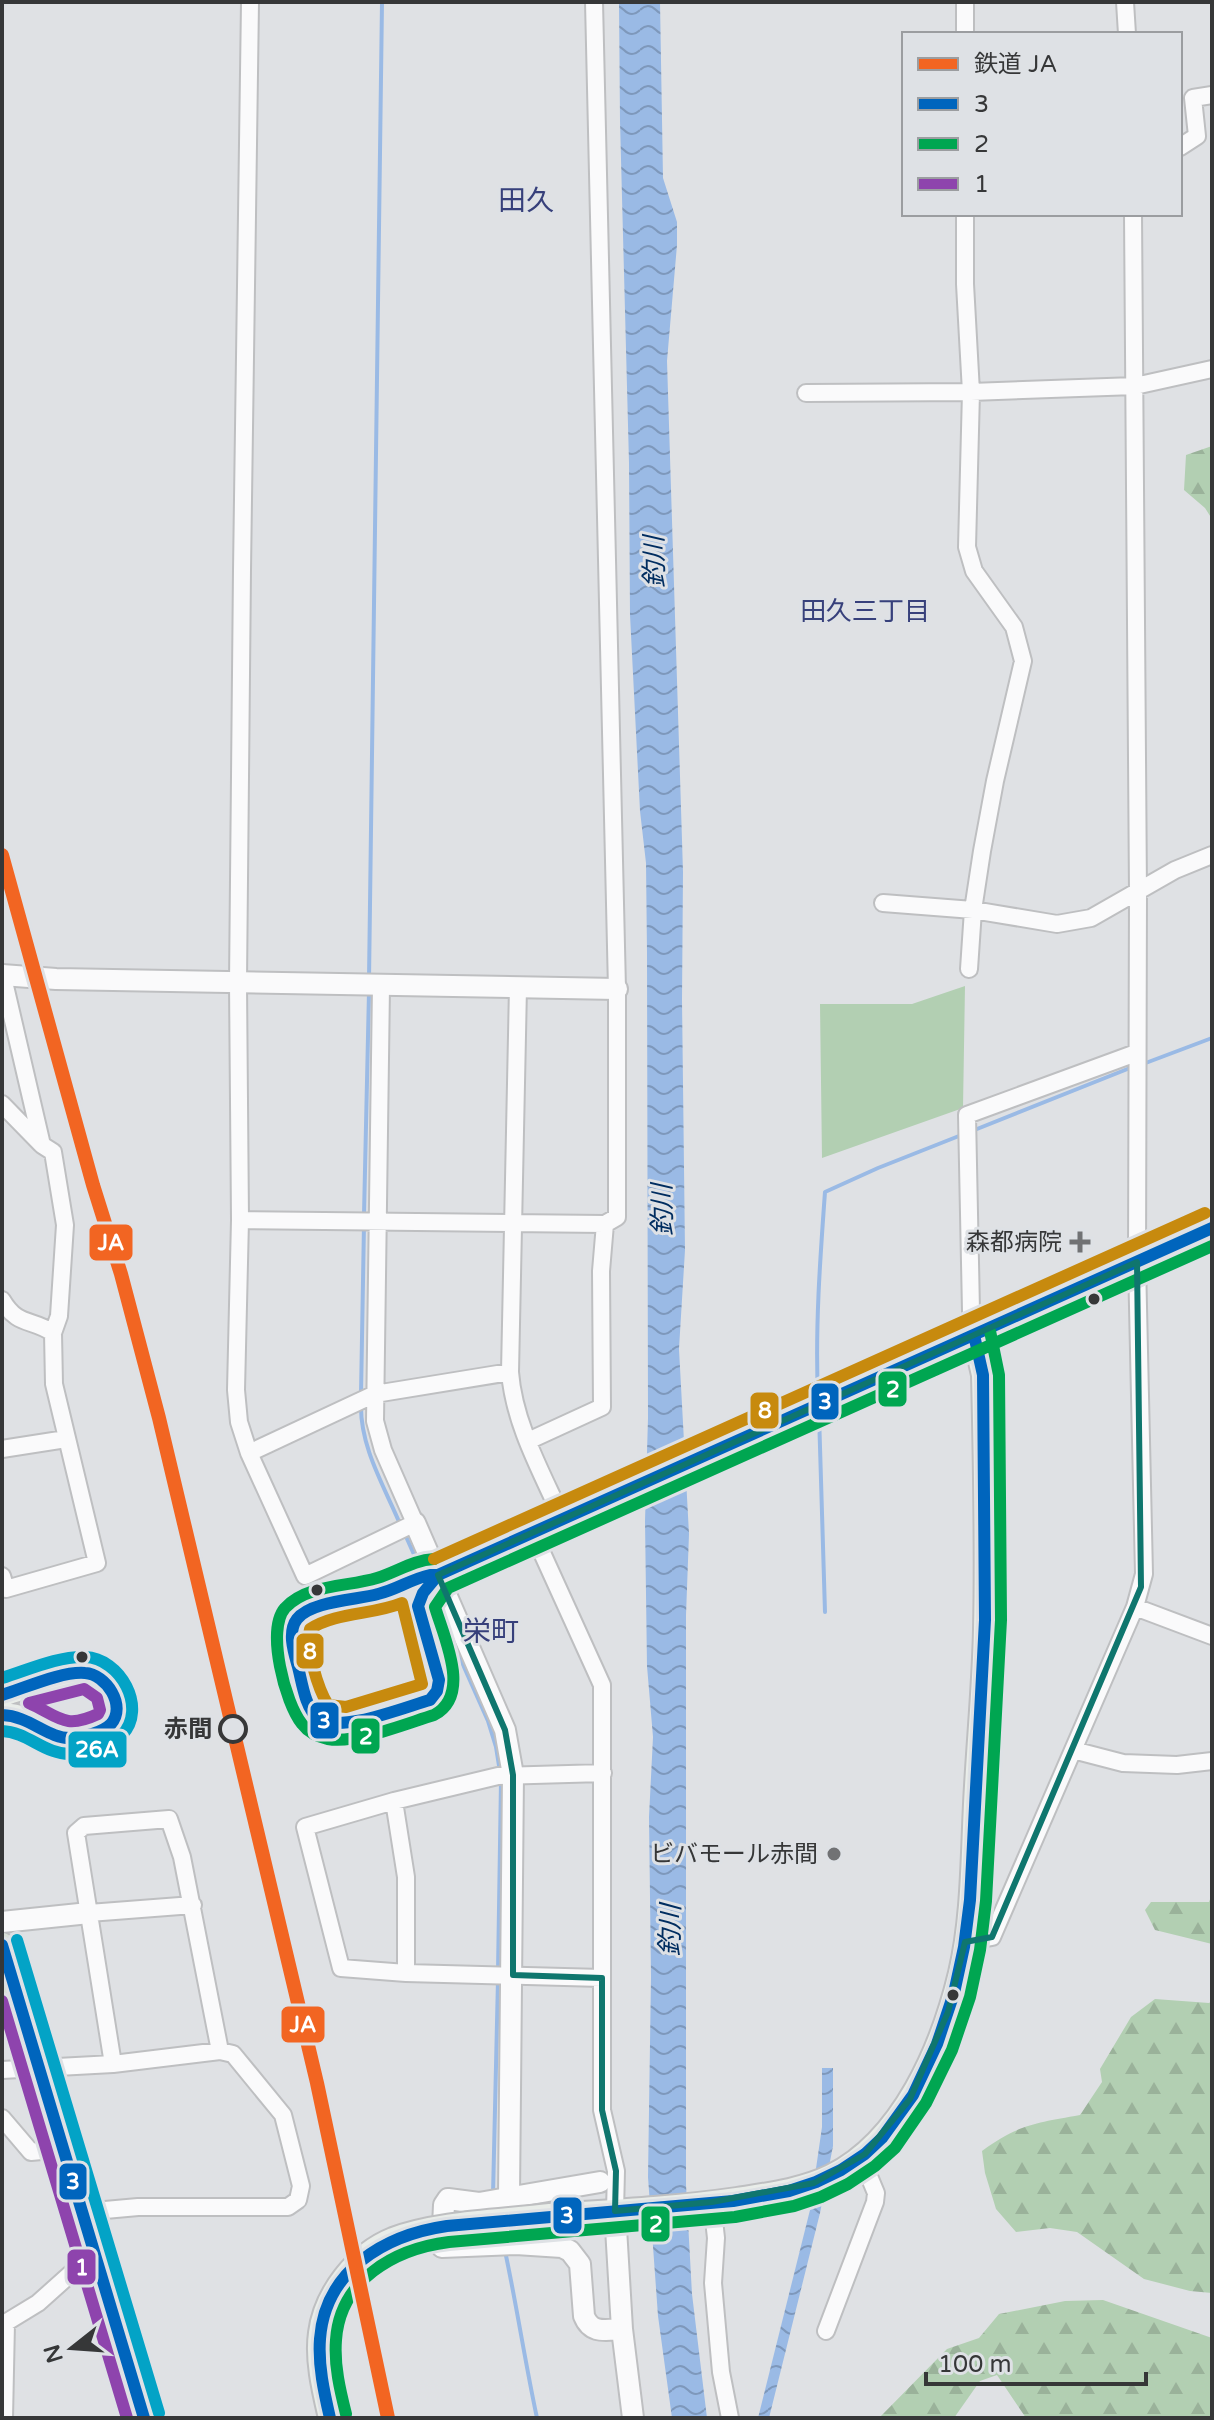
<svg xmlns="http://www.w3.org/2000/svg" width="1214" height="2420" viewBox="0 0 1214 2420" font-family="'Varela Round','Noto Sans JP',sans-serif">
<defs>
<pattern id="forest-firs" width="22" height="20" patternUnits="userSpaceOnUse" patternTransform="scale(2)"><rect width="22" height="20" fill="#b2cfb2"/><path d="M5 1l3.5 6h-7zM16 11l3.5 6h-7z" fill="#9ab29a"/></pattern>
<pattern id="water-waves" width="16" height="10" patternUnits="userSpaceOnUse" patternTransform="scale(2)"><rect width="16" height="10" fill="#9abae5"/><path d="M0 5q4-4 8 0t8 0" fill="none" stroke="#7e98bb"/></pattern>
</defs>
<rect width="100%" height="100%" fill="#dfe1e4"/>
<!-- forest -->
<path fill="url(#forest-firs)" d="M1212,446V519L1205,508L1184,490L1186,455Z
M1212,1894V1944L1155,1930L1145,1910L1151,1902H1209Z
M1155,1999L1209,2003L1212,2001V2293L1190,2291L1144,2279L1077,2232L1050,2228L1016,2232L996,2209L985,2173L982,2151C1019,2124 1036,2123 1080,2115L1102,2082L1100,2069L1131,2017Z
M1103,2300L1212,2338V2418H1026L997,2375L980,2381L954,2418H879L947,2349L979,2338L999,2314L1065,2301Z"/>
<!-- pitch -->
<path fill="#b2cfb2" d="M965,986L963,1108L822,1158L820,1004H912Z"/>
<!-- water -->
<path fill="url(#water-waves)" d="M619,2H660L663,178L677,222V245L667,361L683,872L682,1000L685,1250L679,1349L689,1534L686,1615V2185L692,2294L707,2418H672L658,2316L648,2177L651,1977L649,1817L653,1737L647,1666L645,1521L648,1418L647,953L646,863L640,811L630,615L629,463L620,121Z
M822,2068H833V2146L820,2213L769,2418H758L810,2210L822,2127Z"/>
<!-- pier -->
<path fill="#dfe1e4" d="M688,1440L690,1487L641,1508L643,1460Z"/>
<g fill="none" stroke-linecap="round" stroke-linejoin="round">
<!-- stream -->
<path stroke="#9abae5" stroke-width="4" d="M369,980L382,2
M1143,1064L1212,1038
M972,1131L1135,1066
M364,1215L369,992
M361,1395L364,1224
M818,1397C815,1329 820,1260 825,1192L878,1168L964,1134
M361,1404C360,1447 384,1486 400,1524
M819,1414L825,1612
M404,1532L488,1721L496,1747L500,1772
M498,1972L501,1781
M493,2195L498,1980
M505,2251C517,2307 525,2362 537,2418"/>
<!-- minor casing -->
<g stroke="#bebfc1" stroke-width="20">
<path id="minor" d="M250,2L242,570L238,983L240,1220L236,1390L239,1422L249,1453L305,1576L415,1523L383,1450L375,1421L381,986
M1125,2L1127,34
M965,34V2
M1180,147L1197,136L1193,98L1212,95
M965,214V284L971,392L967,547L974,571L1014,627L1023,661L995,781L982,851L973,910L969,969
M806,393L971,392L1135,386L1212,369
M883,903L973,910L1057,924L1091,918L1175,870L1212,855
M2,973L42,1145L53,1152L65,1225L59,1316L53,1333L54,1384L97,1563L6,1589L2,1576
M518,987L510,1372C514,1424 542,1473 563,1520
M2,1104L41,1144
M240,1220L605,1224L617,1217V989L594,2
M2,1300C18,1327 31,1318 53,1333
M974,1335L971,1311L967,1115L1136,1053
M528,1441L602,1407L601,1271L605,1224
M2,1449L66,1439
M249,1453L375,1394L510,1372
M533,1533L602,1685V2110L616,2171L615,2211
M1135,1607L1212,1636
M1073,1750L1123,1763L1177,1765L1212,1761
M394,1801L406,1877V1973
M89,1913L193,1905
M965,1942L992,1937L1135,1607L1144,1574L1137,1262L1138,893L1133,214
M602,1978L406,1973L341,1968L305,1827L394,1801L498,1776L603,1773
M113,2064L76,1833L84,1826L169,1819L182,1857L220,2051
M2,2070L113,2064L220,2051L233,2054L283,2115L301,2186L298,2200L288,2207H138L83,2212
M2,2118L31,2152L63,2149
M712,2202L716,2238L713,2283L721,2372L730,2418
M2,2325L38,2303L95,2252
M826,2331L875,2202L876,2193L861,2157
M4,2418L6,2323"/>
</g>
<!-- tertiary casing -->
<g stroke="#bebfc1" stroke-width="24">
<path id="tertiary" d="M2,975L56,979L617,989
M415,1523L505,1730L513,1775L509,2196
M438,1575L718,1451L974,1335
M2,1922L89,1913
M600,2182L479,2203L448,2199L444,2205L442,2247L516,2244L562,2247L570,2251L580,2264L584,2316C591,2334 605,2330 622,2329
M615,2211L622,2329L633,2418"/>
</g>
<!-- secondary casing -->
<g stroke="#bebfc1" stroke-width="26">
<path id="secondary" d="M2,1695C19,1690 71,1672 86,1673C105,1675 122,1700 114,1719C109,1732 83,1736 70,1738C48,1740 31,1712 2,1715
M550,2215C612,2211 675,2208 737,2199C769,2194 802,2190 831,2176C903,2140 942,2048 960,1973C974,1913 972,1848 976,1786C979,1734 984,1681 985,1629C987,1545 985,1459 983,1375L974,1335L1212,1228"/>
</g>
<!-- primary casing -->
<g stroke="#bdbebf" stroke-width="28">
<path id="primary" d="M2,1945L144,2418"/>
</g>
<!-- minor -->
<use href="#minor" stroke="#fafafb" stroke-width="16"/>
<!-- tertiary -->
<use href="#tertiary" stroke="#fafafb" stroke-width="20"/>
<!-- secondary -->
<use href="#secondary" stroke="#e9ede9" stroke-width="22"/>
<!-- primary -->
<use href="#primary" stroke="#d8dfd7" stroke-width="24"/>
<!-- secondary-bridge casing -->
<g stroke="#bebfc1" stroke-width="26" stroke-linecap="butt">
<path id="secondary-bridge" d="M330,2418C324,2392 316,2360 320,2333C325,2294 356,2254 393,2239C438,2222 501,2221 550,2215"/>
</g>
<!-- secondary-bridge -->
<use href="#secondary-bridge" stroke="#e9ede9" stroke-width="22"/>
<!-- bus-1 casing -->
<g stroke="#dee1e5" stroke-width="18">
<path id="bus-1" d="M430,1575H438L423,1593L418,1606L439,1680L437,1691L430,1700C405,1707 339,1734 318,1718C305,1708 302,1682 298,1667C294,1653 287,1632 297,1619C311,1601 357,1600 378,1594C396,1590 411,1579 430,1575Z
M438,1575L1212,1228
M2,1695C25,1688 62,1671 85,1673C106,1674 127,1706 111,1724C102,1733 83,1737 71,1738C48,1739 30,1716 2,1715
M2,1945L144,2418
M330,2418C324,2392 318,2365 320,2339C325,2270 385,2235 447,2226L733,2201L789,2191L816,2182L841,2170L865,2154L882,2138L913,2095L937,2044L954,1993L964,1947L970,1900L985,1620L983,1375L974,1335"/>
</g>
<!-- bus-2 casing -->
<g stroke="#dee1e5" stroke-width="18">
<path id="bus-2" d="M434,1559C413,1560 397,1572 377,1578C348,1587 307,1584 285,1608C266,1630 285,1703 302,1724C308,1732 318,1737 328,1739C356,1744 405,1724 434,1715C472,1695 444,1638 435,1607L448,1588L1212,1246
M346,2414C340,2390 334,2365 336,2340C340,2280 394,2249 449,2242L735,2217L794,2206L821,2197L848,2184L875,2166L895,2148L926,2103L952,2050L970,1997L980,1950L986,1901L1001,1620L999,1375L990,1331"/>
</g>
<!-- bus-3 casing -->
<g stroke="#dee1e5" stroke-width="18">
<path id="bus-3" d="M84,1689L97,1698L100,1710L98,1714C64,1730 58,1716 29,1703Z
M2,2001L127,2418"/>
</g>
<!-- bus-4 casing -->
<g stroke="#dee1e5" stroke-width="18">
<path id="bus-4" d="M434,1559L1205,1213
M402,1603L422,1684L346,1707L328,1705C318,1689 305,1647 310,1629C336,1612 373,1615 402,1603Z"/>
</g>
<!-- bus-5 casing -->
<g stroke="#dee1e5" stroke-width="18">
<path id="bus-5" d="M2,1678C28,1670 58,1656 85,1657C120,1658 148,1708 122,1735C110,1748 88,1753 71,1754C45,1755 28,1732 2,1731
M17,1940L159,2413"/>
</g>
<!-- bus-1 -->
<use href="#bus-1" stroke="#0065bd" stroke-width="12"/>
<!-- bus-2 -->
<use href="#bus-2" stroke="#00a651" stroke-width="12"/>
<!-- bus-3 -->
<use href="#bus-3" stroke="#8e44ad" stroke-width="12"/>
<!-- bus-4 -->
<use href="#bus-4" stroke="#c78a0e" stroke-width="12"/>
<!-- bus-5 -->
<use href="#bus-5" stroke="#03a3c6" stroke-width="12"/>
<!-- rail-1 casing -->
<g stroke="#dee1e5" stroke-width="20">
<path id="rail-1" d="M2,855L93,1185L121,1274L159,1418L317,2083L388,2418"/>
</g>
<!-- rail-1 -->
<use href="#rail-1" stroke="#f26522" stroke-width="14"/>
</g>
<!-- marked area -->
<path fill="none" stroke="#0f766e" stroke-width="6" stroke-linejoin="round" d="M1137,1262L1141,1587L992,1937L965,1942L948,2012L910,2099L865,2154L814,2183L712,2202L615,2211L616,2171L602,2110V1978L513,1975V1775L505,1730L438,1575Z"/>
<!-- markers -->
<g fill="#717274" stroke="#dee1e5" stroke-width="3">
<path d="M1076 1230h8v8h8v8h-8v8h-8v-8h-8v-8h8z"/>
<circle cx="834" cy="1854" r="8"/>
</g>
<g fill="#363738" stroke="#dee1e5" stroke-width="3">
<circle cx="1094" cy="1299" r="7"/>
<circle cx="317" cy="1590" r="7"/>
<circle cx="82" cy="1657" r="7"/>
<circle cx="953" cy="1995" r="7"/>
</g>
<circle fill="#dee1e5" stroke="#363738" stroke-width="4" cx="233" cy="1729" r="13"/>
<g text-anchor="middle" stroke-width="6" stroke-linejoin="round" paint-order="stroke">
<!-- poi labels -->
<g font-size="24" fill="#363738" stroke="#dee1e5" text-anchor="end">
<text x="1062" y="1250">森都病院</text>
<text x="818" y="1862">ビバモール赤間</text>
</g>
<!-- stop labels -->
<g font-size="24" font-weight="bold" fill="#363738" stroke="#dee1e5" text-anchor="end">
<text x="212" y="1737">赤間</text>
</g>
<!-- water labels -->
<g font-size="26" font-style="italic" fill="#002d60" stroke="#dee1e5">
<text transform="translate(654 562) rotate(-91)" y="9">釣川</text>
<text transform="translate(662 1210) rotate(-91)" y="9">釣川</text>
<text transform="translate(670 1930) rotate(-89)" y="9">釣川</text>
</g>
<!-- neighbourhood labels -->
<g font-size="26" fill="#37407b" stroke="#dee1e5">
<text x="865" y="620">田久三丁目</text>
</g>
<!-- quarter labels -->
<g font-size="28" fill="#37407b" stroke="#dee1e5">
<text x="526" y="210">田久</text>
<text x="491" y="1641">栄町</text>
</g>
</g>
<g stroke="#dee1e5" stroke-width="3">
<rect x="88" y="1223" width="46" height="39" rx="8" fill="#f26522"/>
<rect x="877" y="1370" width="31" height="38" rx="8" fill="#00a651"/>
<rect x="810" y="1382" width="30" height="39" rx="8" fill="#0065bd"/>
<rect x="749" y="1391" width="31" height="39" rx="8" fill="#c78a0e"/>
<rect x="295" y="1632" width="30" height="38" rx="8" fill="#c78a0e"/>
<rect x="309" y="1701" width="31" height="39" rx="8" fill="#0065bd"/>
<rect x="350" y="1717" width="31" height="38" rx="8" fill="#00a651"/>
<rect x="67" y="1730" width="61" height="39" rx="8" fill="#03a3c6"/>
<rect x="280" y="2005" width="46" height="39" rx="8" fill="#f26522"/>
<rect x="58" y="2162" width="30" height="39" rx="8" fill="#0065bd"/>
<rect x="552" y="2196" width="31" height="39" rx="8" fill="#0065bd"/>
<rect x="640" y="2205" width="31" height="38" rx="8" fill="#00a651"/>
<rect x="66" y="2248" width="31" height="38" rx="8" fill="#8e44ad"/>
</g>
<g font-size="22" text-anchor="middle" font-weight="bold" fill="#fff">
<text x="111" y="1250">JA</text>
<text x="893" y="1397">2</text>
<text x="825" y="1409">3</text>
<text x="765" y="1418">8</text>
<text x="310" y="1659">8</text>
<text x="324" y="1728">3</text>
<text x="366" y="1744">2</text>
<text x="97" y="1757">26A</text>
<text x="303" y="2032">JA</text>
<text x="73" y="2189">3</text>
<text x="567" y="2223">3</text>
<text x="656" y="2232">2</text>
<text x="82" y="2275">1</text>
</g>
<!-- border -->
<rect width="1214" height="2420" fill="none" stroke="#363738" stroke-width="8"/>
<!-- legend -->
<rect x="902" y="32" width="280" height="184" fill="#dee1e5" stroke="#9b9da0" stroke-width="2"/>
<rect x="918" y="58" width="40" height="12" fill="#f26522" stroke="#9b9da0" stroke-width="2"/>
<text x="974" y="72" font-size="24" fill="#363738">鉄道 JA</text>
<rect x="918" y="98" width="40" height="12" fill="#0065bd" stroke="#9b9da0" stroke-width="2"/>
<text x="974" y="112" font-size="24" fill="#363738">3</text>
<rect x="918" y="138" width="40" height="12" fill="#00a651" stroke="#9b9da0" stroke-width="2"/>
<text x="974" y="152" font-size="24" fill="#363738">2</text>
<rect x="918" y="178" width="40" height="12" fill="#8e44ad" stroke="#9b9da0" stroke-width="2"/>
<text x="974" y="192" font-size="24" fill="#363738">1</text>
<!-- north arrow -->
<g transform="translate(72 2348) rotate(253)" stroke="#dee1e5" stroke-width="6" paint-order="stroke">
<path d="M0-6L14 30L0 20L-14 30Z" fill="#363738"/>
<text y="-12" font-size="22" font-weight="bold" text-anchor="middle" fill="#363738">N</text>
</g>
<!-- scale -->
<path d="M926 2372v12h220v-12" fill="none" stroke="#363738" stroke-width="4"/>
<text x="938" y="2372" font-size="24" fill="#363738" stroke="#dee1e5" stroke-width="6" paint-order="stroke">100 m</text>
</svg>
